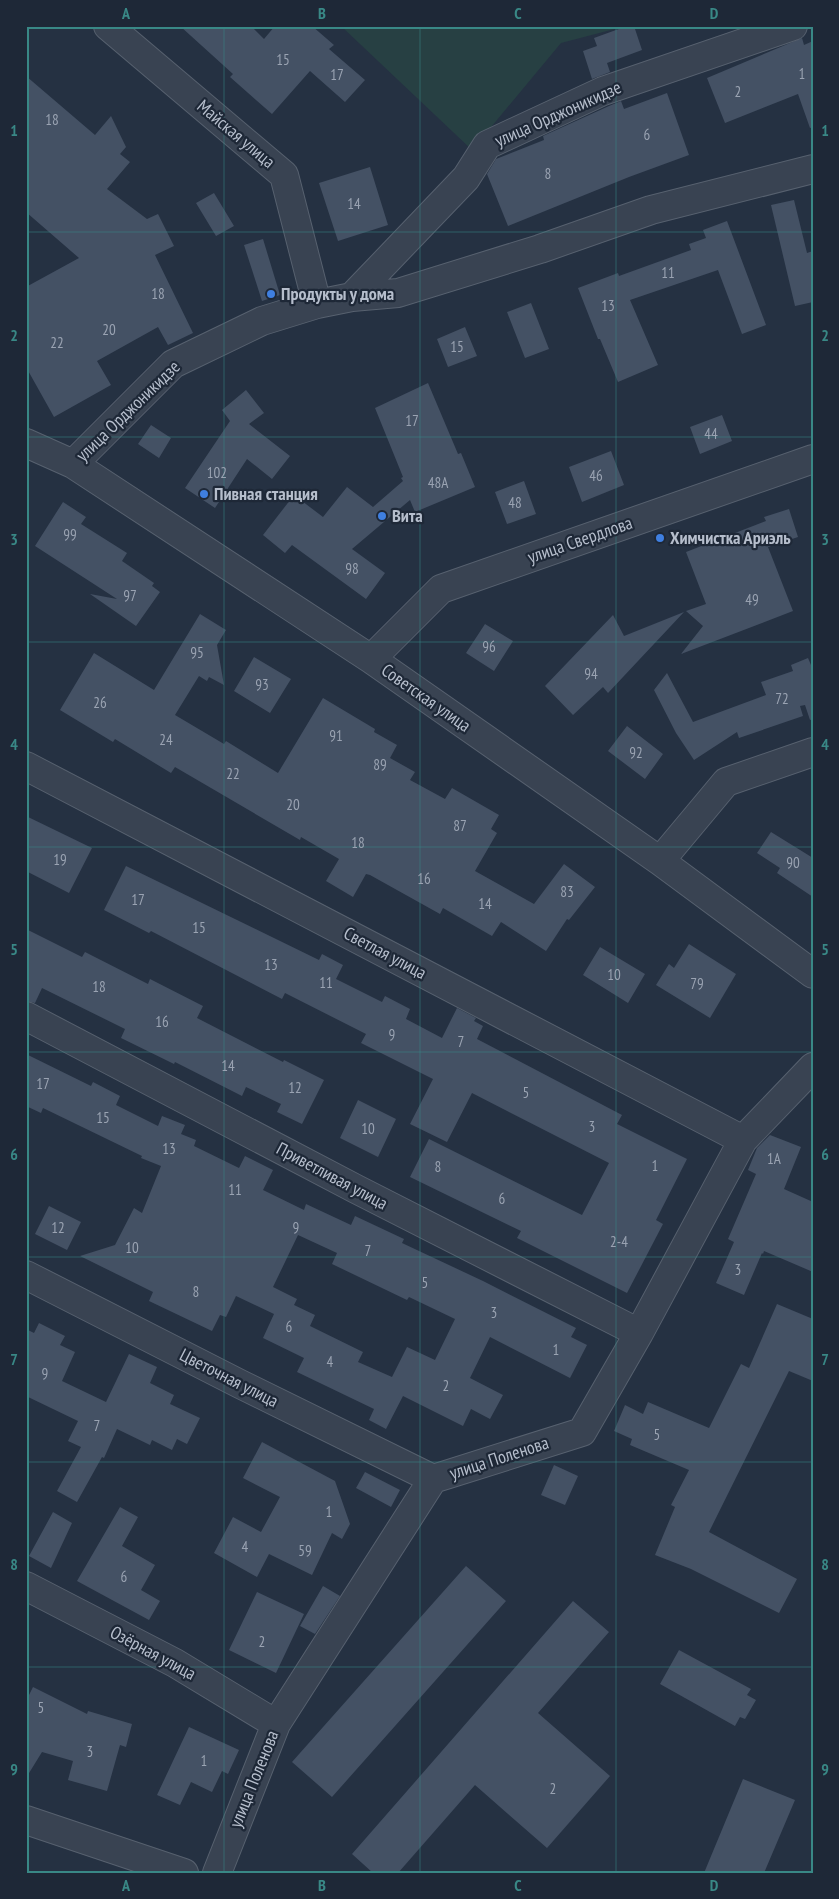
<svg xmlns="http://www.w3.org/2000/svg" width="839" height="1899" viewBox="0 0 839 1899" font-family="'PT Sans Narrow',sans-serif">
<rect width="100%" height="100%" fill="#253142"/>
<!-- green -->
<path fill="#274043" d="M341,26H626L561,43L472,150Z"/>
<!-- building -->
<path fill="#445164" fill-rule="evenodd" d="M180,26H251L264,39L275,26H312L334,45L329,49L365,80L345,102L310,71L272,114L230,77L233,74Z
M627,26H634L642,50L607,63L610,72L592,79L583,51L597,46L594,38Z
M802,38L804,45L813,41V127L810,128L798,94L725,123L707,78Z
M26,76L95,135L111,116L126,147L120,154L130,162L107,189L147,219L158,214L174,246L155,255L193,333L168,345L158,327L97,361L111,385L54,417L26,367V287L79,258L26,212Z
M667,93L689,155L629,177L508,226L487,174L496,159L544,140L543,136L609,106L621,101L624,109Z
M370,167L388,225L338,241L319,183Z
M214,193L234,226L216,236L196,203Z
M794,200L807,253L813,251V302L795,306L771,205Z
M727,221L766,325L742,334L718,270L630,300L658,365L618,382L600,339H598L578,288L618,273L619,276L691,250L689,244L706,238L703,230Z
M263,239L280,295L262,301L244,245Z
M531,303L549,349L525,358L507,312Z
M465,327L477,356L448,367L437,339Z
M428,383L458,454L461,453L475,487L415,512L410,500L352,549L385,573L366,599L292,545L285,553L263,535L294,495L323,517L347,487L373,507L403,481L401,478L403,477L375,408Z
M246,390L264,413L249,424L290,456L272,479L247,459L215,508L185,488L230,421L222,410Z
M722,415L732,441L700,454L690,427Z
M151,425L171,438L159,458L138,444Z
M611,451L624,485L582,502L569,467Z
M524,481L536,514L507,524L495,492Z
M63,502L86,517L81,524L127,553L122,561L154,583L152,586L160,592L136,626L90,594L117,599L35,546Z
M789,509L798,537L768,547L793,611L681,654L703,626L686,611L706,604L686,552L766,521L764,517Z
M684,612L608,693L603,687L573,715L545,686L613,615L624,636Z
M200,614L226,630L217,645L224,685L209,677L207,681L199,676L175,715L224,744L226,741L278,773L323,698L375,729L374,732L397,745L390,758L415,772L410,780L445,799L452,788L499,815L491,829L497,833L475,871L534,904L564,864L595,887L569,920L567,919L546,951L501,922L492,936L443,908L440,914L370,875L366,874L353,897L326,881L339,859L301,837L300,840L175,767L171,773L115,739L113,742L60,710L94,653L154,690Z
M485,624L513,641L494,671L466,653Z
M254,657L291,679L270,713L234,691Z
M808,658L811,665L813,664V719L810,720L805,705L800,706L803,716L739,738L737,732L694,760L676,733L654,690L667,673L693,722L766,695L761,682L793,671L791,665Z
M627,726L663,754L645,779L608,751Z
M26,816L92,848L69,893L26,871Z
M771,832L813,858V897L777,873L780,868L757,853Z
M126,866L319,960L322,954L343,965L336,979L382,1002L385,996L410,1009L406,1019L442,1038L457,1008L476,1018L474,1021L483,1026L477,1039L622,1115L617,1124L687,1159L656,1220L663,1224L627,1293L517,1238L521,1231L410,1177L429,1139L582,1215L609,1163L472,1093L447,1142L410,1124L433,1079L361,1043L366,1034L285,993L282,999L151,931L149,933L104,910Z
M26,929L82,957L85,952L148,984L150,979L203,1006L197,1018L283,1062L284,1060L324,1080L302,1124L277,1112L281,1104L246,1087L242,1096L175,1062L174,1064L121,1038L125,1029L42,988L35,1003L26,1001Z
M689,944L736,974L710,1018L656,985L669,964L674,968Z
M600,947L645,974L628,1003L583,975Z
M26,1054L91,1086L93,1082L120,1096L116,1105L158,1126L162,1116L185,1125L181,1134L196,1140L194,1146L239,1168L245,1156L273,1170L263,1190L304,1210L306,1204L351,1225L355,1216L404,1239L402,1243L483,1281L576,1328L571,1337L587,1345L570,1378L490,1337L470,1378L503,1395L490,1419L471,1409L463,1426L403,1396L386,1429L369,1420L374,1409L297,1372L304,1358L263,1338L274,1314L236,1296L226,1317L220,1315L212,1331L149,1301L153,1292L80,1256L115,1245L134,1208L142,1213L161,1166L141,1158L142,1156L43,1108L41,1113L26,1106ZM298,1235L337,1253L332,1264L407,1300L409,1297L455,1319L435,1360L407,1347L392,1377L358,1362L363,1352L310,1326L315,1315L294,1305L297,1299L273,1287Z
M358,1100L396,1119L378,1157L340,1138Z
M770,1135L801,1147L784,1189L813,1202V1272L764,1251L763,1254L762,1253L744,1295L716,1283L734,1242L728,1239L756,1174L748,1170L757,1148Z
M49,1206L81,1222L67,1250L35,1234Z
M777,1304L813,1319V1381L789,1371L709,1532L797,1579L779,1613L691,1569L655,1555L675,1507L671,1505L689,1470L630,1445L632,1439L614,1431L625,1405L643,1414L648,1402L709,1428L741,1364L749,1368Z
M39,1323L65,1336L60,1345L75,1352L62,1381L106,1402L129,1354L157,1367L150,1383L174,1395L170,1404L200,1418L187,1444L177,1439L172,1450L152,1440L150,1445L117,1429L104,1458L102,1457L77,1502L57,1491L81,1447L68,1441L78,1421L26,1396V1329L34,1333Z
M262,1442L335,1481L350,1524L342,1539L332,1533L312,1575L269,1554L257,1577L214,1553L233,1517L261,1532L280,1497L243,1478Z
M554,1465L578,1476L565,1505L541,1495Z
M365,1472L400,1490L391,1507L356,1488Z
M120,1507L138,1517L122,1546L155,1565L141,1590L160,1601L149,1620L77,1581Z
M53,1512L72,1523L51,1568L29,1556Z
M466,1566L506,1601L332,1797L292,1762Z
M323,1586L340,1596L315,1634L300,1626Z
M257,1592L304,1614L276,1673L229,1650Z
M573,1601L609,1632L538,1713L610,1776L547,1848L475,1785L398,1873H373L352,1854Z
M679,1650L751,1689L747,1695L756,1700L745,1719L740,1717L735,1726L660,1684Z
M33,1687L87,1714L88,1711L132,1724L126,1747L120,1745L107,1791L68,1780L73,1761L42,1752L26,1778V1701Z
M189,1727L239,1750L228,1774L222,1771L212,1792L191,1782L180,1805L157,1795Z
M743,1779L795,1800L764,1873H704Z"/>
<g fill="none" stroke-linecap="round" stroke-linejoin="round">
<!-- minor casing -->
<g stroke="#57616f" stroke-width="30">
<path id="minor" d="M108,26L284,175L317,304
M352,297L398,293L540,249L651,210L813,169
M26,443L73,464L371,659L660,861L813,974
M73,464L173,364L262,321L317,304L352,297L466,178L487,145L603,91L793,26
M371,659L441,589L813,459
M26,766L743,1140
M660,861L726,782L813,752
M26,1016L356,1189L639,1333
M26,1275L240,1384L433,1479
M26,1586L175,1663L276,1724
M26,1820L184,1873
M217,1873L276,1724L433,1479L582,1432L639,1333L743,1140L813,1067"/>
</g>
<!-- minor -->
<use href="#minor" stroke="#394352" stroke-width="28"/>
</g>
<!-- grid -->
<path fill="none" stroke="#398886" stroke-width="1" stroke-opacity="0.55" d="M224,26V1873M420,26V1873M616,26V1873M26,232H813M26,437H813M26,642H813M26,847H813M26,1052H813M26,1257H813M26,1462H813M26,1667H813"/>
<!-- markers -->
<g fill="#3f7fe0" stroke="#1e2837" stroke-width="2">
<circle cx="271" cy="294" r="5"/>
<circle cx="204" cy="494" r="5"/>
<circle cx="382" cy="516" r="5"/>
<circle cx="660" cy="538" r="5"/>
</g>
<g text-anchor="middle" stroke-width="4.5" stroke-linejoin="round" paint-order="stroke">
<!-- number labels -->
<g font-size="15" fill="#9aa3b2">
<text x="283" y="65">15</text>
<text x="802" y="79">1</text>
<text x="337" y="80">17</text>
<text x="738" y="97">2</text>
<text x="52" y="125">18</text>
<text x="647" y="140">6</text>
<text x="548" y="179">8</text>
<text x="354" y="209">14</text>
<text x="668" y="278">11</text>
<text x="158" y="299">18</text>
<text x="608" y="311">13</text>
<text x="109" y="335">20</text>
<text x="57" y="348">22</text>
<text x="457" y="352">15</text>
<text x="412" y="426">17</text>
<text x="711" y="439">44</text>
<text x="217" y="478">102</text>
<text x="596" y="481">46</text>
<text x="438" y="488">48А</text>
<text x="515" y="508">48</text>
<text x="70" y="540">99</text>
<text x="352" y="574">98</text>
<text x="130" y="601">97</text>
<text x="752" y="605">49</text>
<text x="489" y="652">96</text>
<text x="197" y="658">95</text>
<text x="591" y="679">94</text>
<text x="262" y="690">93</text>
<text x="782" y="704">72</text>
<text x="100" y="708">26</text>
<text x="336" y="741">91</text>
<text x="166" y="745">24</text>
<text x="636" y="758">92</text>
<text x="380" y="770">89</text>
<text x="233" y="779">22</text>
<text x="293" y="810">20</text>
<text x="460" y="831">87</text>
<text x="358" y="848">18</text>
<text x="60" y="865">19</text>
<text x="793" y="868">90</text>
<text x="424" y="884">16</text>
<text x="567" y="897">83</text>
<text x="138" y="905">17</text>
<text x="485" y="909">14</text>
<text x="199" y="933">15</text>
<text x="271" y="970">13</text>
<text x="614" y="980">10</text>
<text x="326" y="988">11</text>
<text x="697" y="989">79</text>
<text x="99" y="992">18</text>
<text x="162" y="1027">16</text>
<text x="392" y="1040">9</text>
<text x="461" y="1047">7</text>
<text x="228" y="1071">14</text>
<text x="43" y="1089">17</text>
<text x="295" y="1093">12</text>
<text x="526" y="1098">5</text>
<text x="103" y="1123">15</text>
<text x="592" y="1132">3</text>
<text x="368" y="1134">10</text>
<text x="169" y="1154">13</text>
<text x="774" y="1164">1А</text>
<text x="655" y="1171">1</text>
<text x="438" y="1172">8</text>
<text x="235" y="1195">11</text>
<text x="502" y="1204">6</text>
<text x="58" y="1233">12</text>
<text x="296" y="1233">9</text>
<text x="619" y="1247">2-4</text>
<text x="132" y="1253">10</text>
<text x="368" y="1256">7</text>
<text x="738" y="1275">3</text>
<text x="425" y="1288">5</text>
<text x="196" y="1297">8</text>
<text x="494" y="1318">3</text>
<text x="289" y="1332">6</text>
<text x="556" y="1355">1</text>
<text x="330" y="1367">4</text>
<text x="45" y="1379">9</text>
<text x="446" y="1391">2</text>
<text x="97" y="1431">7</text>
<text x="657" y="1440">5</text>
<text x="329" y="1517">1</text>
<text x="245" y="1552">4</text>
<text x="305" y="1556">59</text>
<text x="124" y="1582">6</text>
<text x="262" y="1647">2</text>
<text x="41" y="1713">5</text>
<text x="90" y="1757">3</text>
<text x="204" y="1766">1</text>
<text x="553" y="1794">2</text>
</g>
<!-- street labels -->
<g font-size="18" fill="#b6becc" stroke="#1e2837">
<text transform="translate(558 114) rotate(-24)" y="6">улица Орджоникидзе</text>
<text transform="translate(236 134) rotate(40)" y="6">Майская улица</text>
<text transform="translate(128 411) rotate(-44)" y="6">улица Орджоникидзе</text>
<text transform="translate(580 540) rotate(-19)" y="6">улица Свердлова</text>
<text transform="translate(426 698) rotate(35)" y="6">Советская улица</text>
<text transform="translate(385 953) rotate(28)" y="6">Светлая улица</text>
<text transform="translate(332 1176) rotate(28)" y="6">Приветливая улица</text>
<text transform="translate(229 1378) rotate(27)" y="6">Цветочная улица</text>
<text transform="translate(499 1458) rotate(-18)" y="6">улица Поленова</text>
<text transform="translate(153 1653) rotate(28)" y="6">Озёрная улица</text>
<text transform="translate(254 1779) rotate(-68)" y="6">улица Поленова</text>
</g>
<!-- poi labels -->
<g font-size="18" font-weight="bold" fill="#b6becc" stroke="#1e2837" text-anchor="start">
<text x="281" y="300">Продукты у дома</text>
<text x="214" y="500">Пивная станция</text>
<text x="392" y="522">Вита</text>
<text x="670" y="544">Химчистка Ариэль</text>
</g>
</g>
<!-- border -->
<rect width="839" height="1899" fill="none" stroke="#1e2837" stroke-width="55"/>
<rect x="28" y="28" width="784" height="1844" fill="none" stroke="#398886" stroke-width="2"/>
<g font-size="16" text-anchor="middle" font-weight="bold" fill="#398886">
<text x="126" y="19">A</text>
<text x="322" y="19">B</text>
<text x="518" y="19">C</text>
<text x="714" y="19">D</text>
<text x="14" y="136">1</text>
<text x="825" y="136">1</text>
<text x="14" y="341">2</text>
<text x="825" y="341">2</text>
<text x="14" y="545">3</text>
<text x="825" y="545">3</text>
<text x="14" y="750">4</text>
<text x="825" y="750">4</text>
<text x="14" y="955">5</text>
<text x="825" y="955">5</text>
<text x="14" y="1160">6</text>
<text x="825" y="1160">6</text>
<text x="14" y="1365">7</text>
<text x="825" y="1365">7</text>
<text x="14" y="1570">8</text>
<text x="825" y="1570">8</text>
<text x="14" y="1775">9</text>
<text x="825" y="1775">9</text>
<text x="126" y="1891">A</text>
<text x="322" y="1891">B</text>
<text x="518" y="1891">C</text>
<text x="714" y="1891">D</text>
</g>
</svg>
